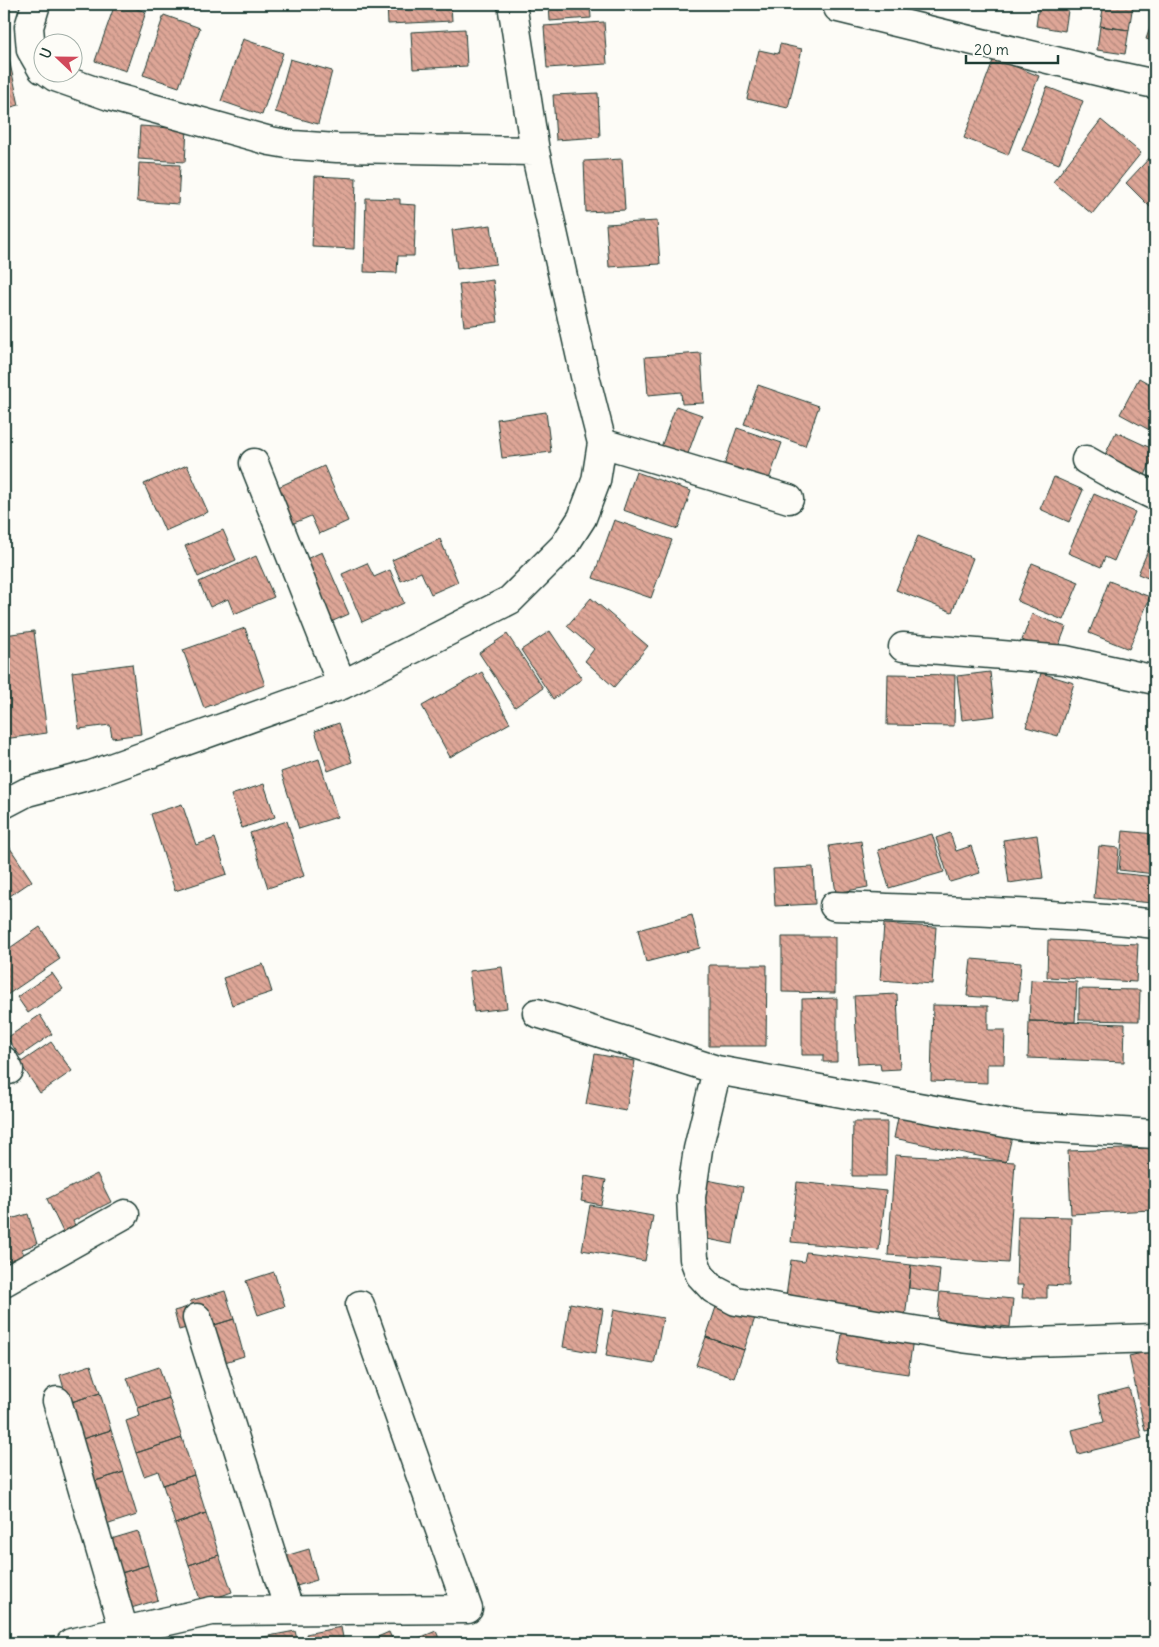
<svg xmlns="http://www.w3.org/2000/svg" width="1159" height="1647" viewBox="0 0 1159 1647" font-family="Delius,sans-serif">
<defs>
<pattern id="building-back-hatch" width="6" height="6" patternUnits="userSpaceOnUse" patternTransform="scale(1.25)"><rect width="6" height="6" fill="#dea697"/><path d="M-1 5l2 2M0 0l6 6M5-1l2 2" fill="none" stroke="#b3887c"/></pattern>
</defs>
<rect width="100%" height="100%" fill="#fdfcf7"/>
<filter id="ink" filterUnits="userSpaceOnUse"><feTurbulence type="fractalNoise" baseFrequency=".02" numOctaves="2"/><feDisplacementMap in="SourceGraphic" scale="10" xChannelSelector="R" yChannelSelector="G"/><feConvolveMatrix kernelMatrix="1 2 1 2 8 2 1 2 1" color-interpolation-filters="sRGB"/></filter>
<g filter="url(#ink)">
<!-- building -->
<path fill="url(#building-back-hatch)" stroke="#1f3d34" d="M115,4H122L146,12L126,71L95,61Z
M387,4H451L452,21L388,24Z
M549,4H590L591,18L550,21Z
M1039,4H1069L1065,31L1036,26Z
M1104,4H1133L1129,30L1100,26Z
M1155,14V42L1146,39Z
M164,15L200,28L179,87L143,75Z
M604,22L607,64L547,68L544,26Z
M1100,26L1129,30L1125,54L1097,50Z
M465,29L467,66L413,69L411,32Z
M243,39L283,53L262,115L221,101Z
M780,44L802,49L788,108L747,99L759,50L778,54Z
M994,58L1039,76L1008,155L964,138Z
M9,59L19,105L4,109V60Z
M290,59L332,71L318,124L275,112Z
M1047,87L1083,101L1059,164L1022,150Z
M598,93L600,137L556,140L553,95Z
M1101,120L1141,153L1092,214L1053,182Z
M140,126L187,129L185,162L138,159Z
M1155,152V212L1126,183Z
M622,159L625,210L586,212L584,161Z
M139,163L180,165L178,204L137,201Z
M315,176L356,178L354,249L312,247Z
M366,198L400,199V204L416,205L414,256H398L397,273L364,272Z
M657,221L660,264L609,267L606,224Z
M491,225L496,264L457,269L452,230Z
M493,280L498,322L464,326L459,284Z
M701,353L704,403L682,404L681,392L648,395L645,357Z
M1139,378L1155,387V433L1120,414Z
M758,385L819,406L805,446L744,424Z
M676,406L702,415L686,459L660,450Z
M546,412L551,452L502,458L497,419Z
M737,428L782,443L768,482L724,466Z
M1116,432L1155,450V453L1143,480L1102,461Z
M187,465L208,512L165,531L144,484Z
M324,466L348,521L319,534L311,516L289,525L274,489Z
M636,472L691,491L678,529L623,510Z
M1054,477L1083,490L1069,522L1040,509Z
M1094,494L1135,512L1114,561L1105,557L1101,567L1068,553Z
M614,520L672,540L651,598L593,578Z
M223,530L236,560L198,577L185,546Z
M1155,534V581L1138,574Z
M918,536L973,558L952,612L896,590Z
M440,539L458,582L431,594L421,572L401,581L392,560Z
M322,552L349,614L324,625L297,563Z
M256,556L274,597L234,614L228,599L210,607L199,582Z
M367,563L374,577L390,570L404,603L362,622L342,574Z
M1032,563L1079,582L1063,620L1017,601Z
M1109,581L1150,597L1129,649L1089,633Z
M591,598L648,646L614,687L585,661L594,649L567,626Z
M1032,614L1066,627L1056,653L1022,640Z
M245,628L265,685L204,708L183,650Z
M34,631L47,733L4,739V635Z
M550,631L582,679L553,699L521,650Z
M507,634L543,688L515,707L479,653Z
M132,664L141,734L112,738L110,725L79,729L72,672Z
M482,672L510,723L450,757L422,706Z
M990,672L995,716L962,720L957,676Z
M1041,673L1074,683L1058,736L1026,727Z
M888,674L955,675L954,726L887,725Z
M339,723L352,762L328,771L315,731Z
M319,759L337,817L299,829L281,772Z
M264,784L275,817L242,828L231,795Z
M182,804L196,845L215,838L227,874L175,891L151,814Z
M287,821L304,876L268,888L250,833Z
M1123,831L1155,834V874L1119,870Z
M950,833L956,851L971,846L980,873L950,882L936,838Z
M932,834L944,872L889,888L878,850Z
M1037,835L1043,878L1009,883L1003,840Z
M4,839L32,881L4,900Z
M861,841L868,887L836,893L829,846Z
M1099,846L1119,848L1117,873L1155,877L1153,903L1094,898Z
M813,867L815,904L775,906L773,869Z
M692,915L700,948L646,962L638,930Z
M884,924L936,927L932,984L880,980Z
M40,927L60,959L4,997V952Z
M782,937H835V993L782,992Z
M1048,940L1138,944L1136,982L1047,977Z
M971,959L1021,963L1018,1000L967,996Z
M263,964L272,992L232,1005L223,978Z
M709,965H767L766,1046H709Z
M502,967L507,1008L474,1012L469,971Z
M52,973L63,989L28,1013L17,997Z
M1031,980L1077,982L1075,1022L1029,1021Z
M1079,989L1140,990L1139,1021L1079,1020Z
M897,994L900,1069L881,1070L880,1063L858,1064L854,996Z
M837,998V1062H823V1055H802V999Z
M933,1005L988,1006V1030H1005L1004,1064H987V1083L931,1081Z
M40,1015L52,1034L20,1056L7,1038Z
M1029,1021L1125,1024L1124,1062L1028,1058Z
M51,1042L72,1071L40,1093L20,1063Z
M595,1054L635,1061L626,1111L586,1104Z
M900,1108L1013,1132L1006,1162L894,1138Z
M853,1122H887L886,1176H852Z
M1150,1148L1152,1210L1071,1214L1068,1151Z
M895,1155L1015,1162L1008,1263L888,1255Z
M97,1174L111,1202L73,1221L77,1230L65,1236L47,1199Z
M585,1176L606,1180L601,1205L581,1201Z
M707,1180L743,1187L733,1244L697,1237Z
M797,1182L886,1191L879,1250L791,1242Z
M590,1205L653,1216L645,1261L582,1250Z
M28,1214L37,1244L22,1249L24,1256L4,1262V1221Z
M1018,1216L1071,1217L1069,1286L1047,1285V1298H1022L1023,1285H1016Z
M806,1252L911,1265L905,1319L785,1304L791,1260L804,1262Z
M911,1265L940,1269L938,1292L909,1288Z
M274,1272L285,1306L258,1315L246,1281Z
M225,1291L234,1319L198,1330L197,1325L179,1330L174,1311L191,1306L190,1301Z
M940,1292L1013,1299L1010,1327L937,1320Z
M718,1301L756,1315L744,1350L706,1337Z
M570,1303L603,1309L596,1353L563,1347Z
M614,1309L663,1318L654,1364L606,1356Z
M234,1319L244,1356L209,1367L198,1330Z
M843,1328L913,1339L908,1374L837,1364Z
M706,1337L744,1350L734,1378L696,1365Z
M1155,1350V1429L1145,1431L1129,1356Z
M91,1365L100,1393L68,1403L60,1375Z
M159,1367L169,1398L138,1408L127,1378Z
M1129,1388L1142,1438L1078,1454L1072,1430L1104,1422L1098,1396Z
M100,1393L111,1430L79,1440L68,1403Z
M169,1398L182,1438L136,1453L126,1421L140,1416L138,1408Z
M111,1430L124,1472L92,1482L79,1440Z
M182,1438L194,1475L163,1485L158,1471L144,1476L136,1453Z
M124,1472L137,1515L106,1525L92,1482Z
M194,1475L206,1513L175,1524L163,1485Z
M206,1513L219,1555L189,1565L175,1524Z
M138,1531L148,1565L111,1576L101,1542Z
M309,1549L317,1580L290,1588L282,1557Z
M219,1555L232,1592L201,1603L189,1565Z
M148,1565L158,1600L121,1611L111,1576Z
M341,1627L344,1643H308L306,1634Z
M295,1631L298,1643H254L253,1639Z
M436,1631L441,1643H407Z
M389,1632L394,1643H364Z"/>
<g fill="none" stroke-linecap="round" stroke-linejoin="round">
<!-- minor casing -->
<g stroke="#1f3d34" stroke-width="31">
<path id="minor" d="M36,4L29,27L31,50L42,69
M838,8L1113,75L1155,84
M48,72L55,77L109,96L270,141L293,145L337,148L535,151
M602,443L789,499
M1086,460L1118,478L1155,496
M254,463L342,685
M903,647L1065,660L1155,680
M4,804L27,792L91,775L342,685L510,600L564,546L582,518L596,481L602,443L585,376L535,151L512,4
M834,906C941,910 1048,912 1155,924
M537,1013L717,1070L1022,1126L1155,1134
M4,1061L9,1070
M717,1070L698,1149L691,1197L694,1259L700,1275L713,1289L736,1301L962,1338L1004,1343L1155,1338
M4,1282L125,1214
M197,1318L289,1610
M57,1401L124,1631
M71,1643L212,1611L468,1609L360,1305"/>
</g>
<!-- minor -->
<use href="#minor" stroke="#fdfcf7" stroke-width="28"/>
</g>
</g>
<!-- margin -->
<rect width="1159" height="1647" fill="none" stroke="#fdfcf7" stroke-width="20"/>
<rect x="10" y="10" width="1139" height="1627" fill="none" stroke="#1f3d34" stroke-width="2" filter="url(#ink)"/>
<!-- north arrow -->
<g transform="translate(58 58) rotate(292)"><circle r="24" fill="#fdfcf7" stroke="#a4b0a9"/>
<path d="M0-4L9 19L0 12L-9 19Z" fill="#d1495b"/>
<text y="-8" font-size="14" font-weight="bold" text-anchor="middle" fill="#1f3d34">U</text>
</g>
<!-- scale -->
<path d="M966 55v8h92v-8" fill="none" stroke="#1f3d34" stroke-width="2.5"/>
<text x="974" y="55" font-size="15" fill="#1f3d34" stroke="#fdfcf7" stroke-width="4" paint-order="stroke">20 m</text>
</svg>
